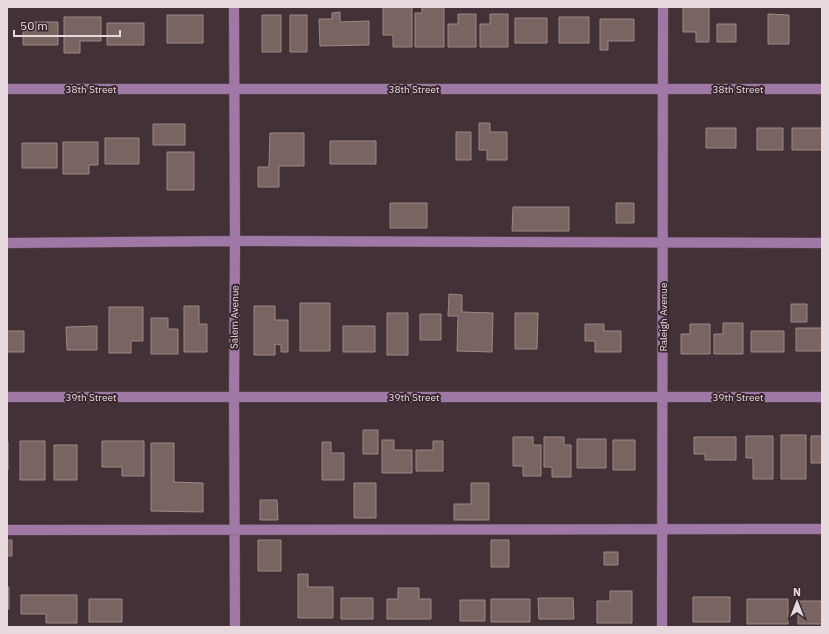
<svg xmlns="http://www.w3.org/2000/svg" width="829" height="634" viewBox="0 0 829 634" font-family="'IBM Plex Sans',sans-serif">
<rect width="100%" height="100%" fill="#433138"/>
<!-- building -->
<path fill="#796461" stroke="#9e8885" d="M383,7H412V47H393V35H383Z
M422,7H444V47H415V13H422Z
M683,7H709V42H696V32H683Z
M340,12V22L369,21V45L320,46L319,19H332V13Z
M458,14H476V47H448V24H458Z
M490,14H508V47H480V24H490Z
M768,14L789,15V44H768Z
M167,15H203V43H167Z
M262,15H281V52H262Z
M290,15H307V52H290Z
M64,17H101V41H80V53H64Z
M559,17H589V43H559Z
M515,18H547V43H515Z
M600,19H634V41H608V50H600Z
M23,22H58V45H23Z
M107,23H144V45H107Z
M717,24H736V42H717Z
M479,123H490V132H507V160H487V150H479Z
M153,124H185V145H153Z
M706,128H736V148H706Z
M757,128H783V150H757Z
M792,128H822V150H792Z
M456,132H471V160H456Z
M270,133H304V166H279V187H258V167H269Z
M105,138H139V164H105Z
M330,141H376V164H330Z
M63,142H98V165H89V174H63Z
M22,143H57V168H22Z
M167,152H194V190H167Z
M390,203H427V228H390Z
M616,203H634V223H616Z
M513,207H569V231H512Z
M449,294L462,295V312L493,313L492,352L457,351L458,316H448Z
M300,303H330V351H300Z
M791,304H807V322H791Z
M184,306H199V324H207V352H184Z
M254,306H275V320H288V352H281V345L275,344V355H254Z
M109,307H143V341H131V353H109Z
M387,313H408V355H387Z
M515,313H538L537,349H515Z
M420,314H441V340H420Z
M151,318H168V329H178V354H151Z
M723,323H743V354H714V334H723Z
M585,324H604V331H621V352H595V341H585Z
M690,324H710V354H681V334H690Z
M97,326V350H67L66,327Z
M343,326H375V352H343Z
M796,328H822V351H796Z
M7,331H24V352H7Z
M751,331H784V352H751Z
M363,430H378V454H363Z
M781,435H806V479H781Z
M746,436H773V479H753V458H746Z
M811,436H822V463H811Z
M513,437H533V445H541V476H523V466H513Z
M544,437H564V445H571V477H552V467H544Z
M694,437H736V460H705V454H694Z
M577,439H606V468H577Z
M382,440H394V450H412V473H382Z
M613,440H635V470H613Z
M7,441H8V470H7Z
M20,441H45V480H20Z
M102,441H144V476H122V467H102Z
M433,441H443V471H416V450H433Z
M322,442H331V453H344V480H322Z
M151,443H174V482L203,483V512L151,511Z
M54,445H77V480H54Z
M354,483H376V518H354Z
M471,483H489V520H454V504H471Z
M260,500H277L278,520H260Z
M7,540H12V556H7Z
M258,540H281V571H258Z
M491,540H509V567H491Z
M604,552H618V565H604Z
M298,574H308V587H333V618H298Z
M7,587H9V609H7Z
M398,588H419V599H431V619H387V599H398Z
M610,591H632V623H597V601H610Z
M21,595H77V623H46V614H21Z
M693,597H730V622H693Z
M341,598H373V619H341Z
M538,598H573L574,619H539Z
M89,599H122V622H89Z
M491,599H530V622H491Z
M747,599H788V624H747Z
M460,600H485V621H460Z
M798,601H822V624H798Z"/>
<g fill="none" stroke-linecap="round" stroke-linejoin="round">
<!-- minor casing -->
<g stroke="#604f56" stroke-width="11">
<path id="minor" d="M234,7L235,241L234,397L235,627
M7,89H822
M7,243L235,241L822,243
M7,397H822
M7,530L822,529
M662,627L663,7"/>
</g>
<!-- minor -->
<use href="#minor" stroke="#a078a6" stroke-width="10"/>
</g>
<g text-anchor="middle" stroke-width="4" stroke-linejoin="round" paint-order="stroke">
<!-- street labels -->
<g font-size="10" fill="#e6dade" stroke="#38272e">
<text x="91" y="93">38th Street</text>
<text x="414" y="93">38th Street</text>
<text x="738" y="93">38th Street</text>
<text transform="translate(234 317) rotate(-89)" y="4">Salem Avenue</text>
<text transform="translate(663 317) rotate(-90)" y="4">Raleigh Avenue</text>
<text x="91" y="401">39th Street</text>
<text x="414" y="401">39th Street</text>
<text x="738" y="401">39th Street</text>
</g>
</g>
<!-- border -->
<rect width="829" height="634" fill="none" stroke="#e6dade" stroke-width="16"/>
<!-- north arrow -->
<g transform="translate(797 602)" stroke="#38272e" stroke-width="3" paint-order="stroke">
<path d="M0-3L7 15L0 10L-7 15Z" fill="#e6dade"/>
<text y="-6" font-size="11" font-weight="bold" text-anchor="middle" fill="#e6dade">N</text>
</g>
<!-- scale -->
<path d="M14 30v6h106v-6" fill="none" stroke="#e6dade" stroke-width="2"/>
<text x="20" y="30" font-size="12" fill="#e6dade" stroke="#38272e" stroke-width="3" paint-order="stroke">50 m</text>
</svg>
